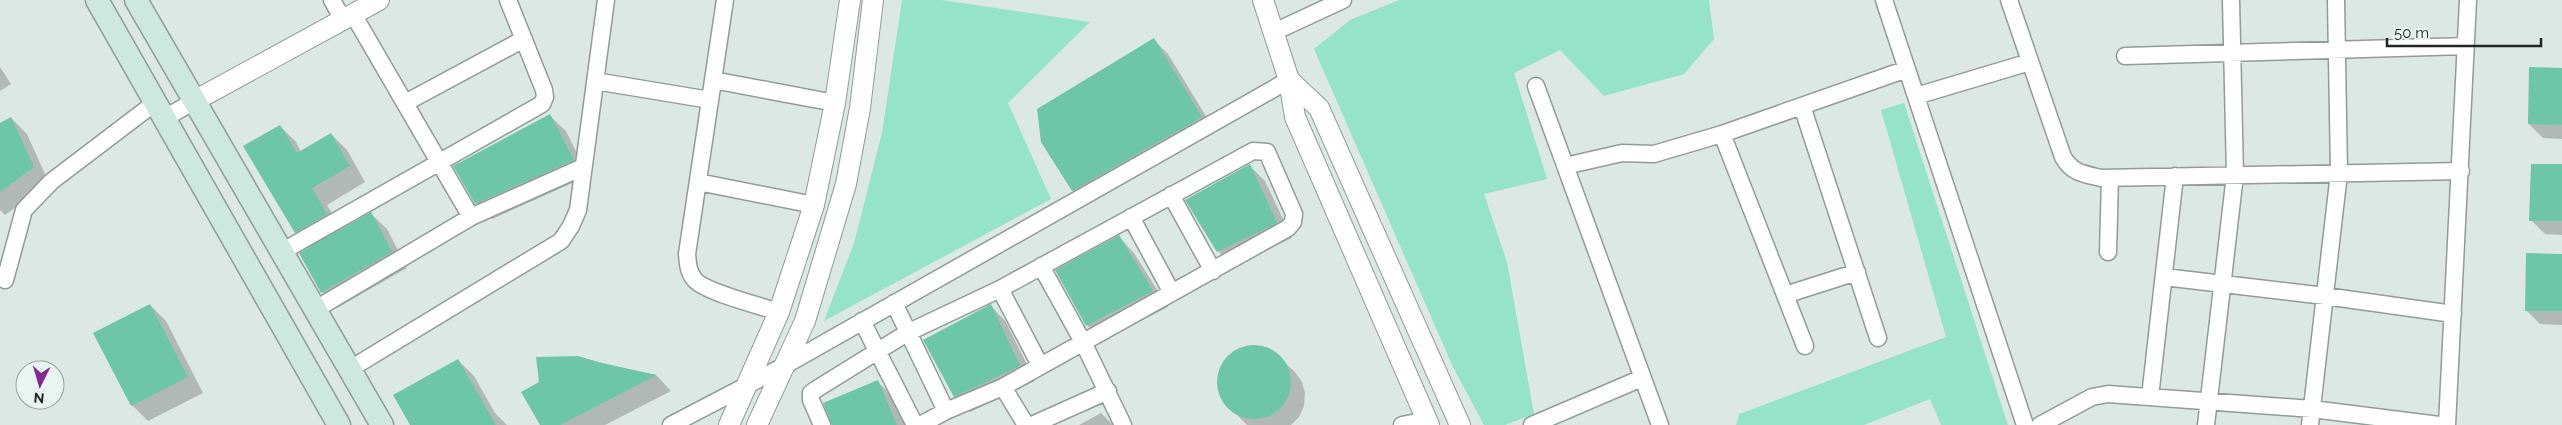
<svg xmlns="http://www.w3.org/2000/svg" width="2562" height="425" viewBox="0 0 2562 425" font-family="Raleway,sans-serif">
<rect width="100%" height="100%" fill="#dce8e3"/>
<!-- green -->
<path fill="#96e4c7" d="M902,0H941L1090,22L1008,103L1051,199L824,321L854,243L882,133Z
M1399,0H1709L1714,39L1684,74L1604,96L1560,50L1514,73L1547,179L1484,194L1507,262L1534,414L1505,425H1484L1453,367L1314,49L1350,20Z
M1904,103L2008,425H1941L1930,399L1864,425H1736L1739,414L1946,337L1881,110Z"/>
<!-- shadow -->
<path fill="#0003" d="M1154,40L1168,54L1215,131L1087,205L1073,191L1042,141Z
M0,67L11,84L0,91Z
M2562,69V139L2543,138L2529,124Z
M550,116L566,131L588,176L492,219L476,203Z
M11,118L27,134L49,183L5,215L0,210V125Z
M280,126L296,142L301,152L331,134L347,150L365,182L327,205L342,230L371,214L387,229L407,268L337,308L322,292L312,248L296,232Z
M1250,166L1265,181L1292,238L1233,266L1218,251Z
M2562,166V235L2545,234L2531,220Z
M1119,237L1134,253L1168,307L1102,341L1087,325Z
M2562,256V325L2540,324L2526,310Z
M150,305L166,321L203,393L148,421L132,405Z
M991,306L1006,322L1035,381L970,412L955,396Z
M1247,346H1259L1270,349L1295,372L1302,382L1305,393L1304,406L1299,417L1291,425H1247L1223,401L1219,390L1218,378L1221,368L1227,358Z
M578,357L657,376L671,391L605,425H541L540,383Z
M458,360L474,376L495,413L507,425H412Z
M878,382L893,397L905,425H834Z
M1101,413L1113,425H1079Z"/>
<!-- building -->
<path fill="#6dc6a7" d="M1154,38L1202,117L1072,191L1041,142L1037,109Z
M2529,67L2562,68V125L2528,124Z
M550,114L574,160L475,204L453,166Z
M11,117L34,167L0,192V123Z
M280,125L297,153L331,133L350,166L312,188L327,214L295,233L243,146Z
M1250,164L1277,223L1217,252L1185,200Z
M2531,164H2562V221H2529Z
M371,212L392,252L321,293L299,253Z
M1119,235L1153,291L1086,326L1055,270Z
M2526,253L2562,254V311H2525Z
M150,304L188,377L131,406L93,333Z
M991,304L1020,366L954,397L923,340Z
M1217 382a37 37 0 1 1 74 0a37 37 0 1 1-74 0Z
M578,356L601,363L657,375L560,425H540L521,392L539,382L536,357Z
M458,359L496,425H410L393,395Z
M878,380L897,425H832L823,403Z"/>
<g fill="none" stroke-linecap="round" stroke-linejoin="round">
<!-- minor casing -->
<g stroke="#909c97" stroke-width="19">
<path id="minor" d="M332,0L343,20
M725,0L687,254C688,264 688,272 695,280C705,292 761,306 779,312
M1884,0L2025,425
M2009,0L2063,157C2072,173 2084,174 2101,178L2461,171
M353,14L471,217
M1274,32L1343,0
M2125,56L2466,46
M713,80L835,103
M595,81L710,100
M1536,86L1660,425
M1916,96L2030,62
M405,103L524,39
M1802,106L1878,338
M165,118L196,100
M1722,134L1805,346
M1565,166L1622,153L1654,154L1722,134L1907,69
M698,182L814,205
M1171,195L1213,271
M1131,217L1172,293
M283,251L542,104L545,97L544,90L508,0
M2108,252L2110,178
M1041,266L1083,342L1123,425
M2164,277L2325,296L2453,314
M5,280L24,210L52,181L156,102
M1000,289L1040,365
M1785,295L1857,272
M894,303L946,411
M316,309L471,217L583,167
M862,321L915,425
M350,369L561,241L571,226L578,210L606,0
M1003,387L1026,425
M2150,397L2175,176
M671,425L782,367L1289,80
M822,425L811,400V393L815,390L907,333L1000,289L1253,151L1267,152L1294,214L1293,222L1288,228L1003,387L946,411L920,425
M1032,425L1108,391
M1402,425L1427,420
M1532,425L1642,378
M2040,425L2092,397L2108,394L2312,409L2439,425
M2206,425L2235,175L2231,0
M2310,425L2339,173L2336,0
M2447,425L2468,0"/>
</g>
<!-- tertiary casing -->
<g stroke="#909c97" stroke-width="22">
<path id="tertiary" d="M1263,0L1289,80L1295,117L1429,425
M1289,80L1319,108L1460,425
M196,100L379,0
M729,425L779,312L814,205L835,103L850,0
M757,425L805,321L846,184L860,108L873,0"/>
</g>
<!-- secondary casing -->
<g stroke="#909c97" stroke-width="25">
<path id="secondary" d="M97,0L339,425
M136,0L382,425"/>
</g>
<!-- minor -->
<use href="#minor" stroke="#fff" stroke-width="16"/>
<!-- tertiary -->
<use href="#tertiary" stroke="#fff" stroke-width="20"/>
<!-- secondary -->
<use href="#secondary" stroke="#cce8df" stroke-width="22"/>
</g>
<!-- north arrow -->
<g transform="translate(40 385) rotate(185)"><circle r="24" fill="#e9f5f0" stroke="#99a29e"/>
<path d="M0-4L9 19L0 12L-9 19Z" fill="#802996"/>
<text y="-8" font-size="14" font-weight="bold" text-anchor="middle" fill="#212624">N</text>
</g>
<!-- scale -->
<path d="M2387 38v8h154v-8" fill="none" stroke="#212624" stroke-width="2.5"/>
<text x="2394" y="38" font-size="15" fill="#212624" stroke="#e9f5f0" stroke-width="4" paint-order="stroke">50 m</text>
</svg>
